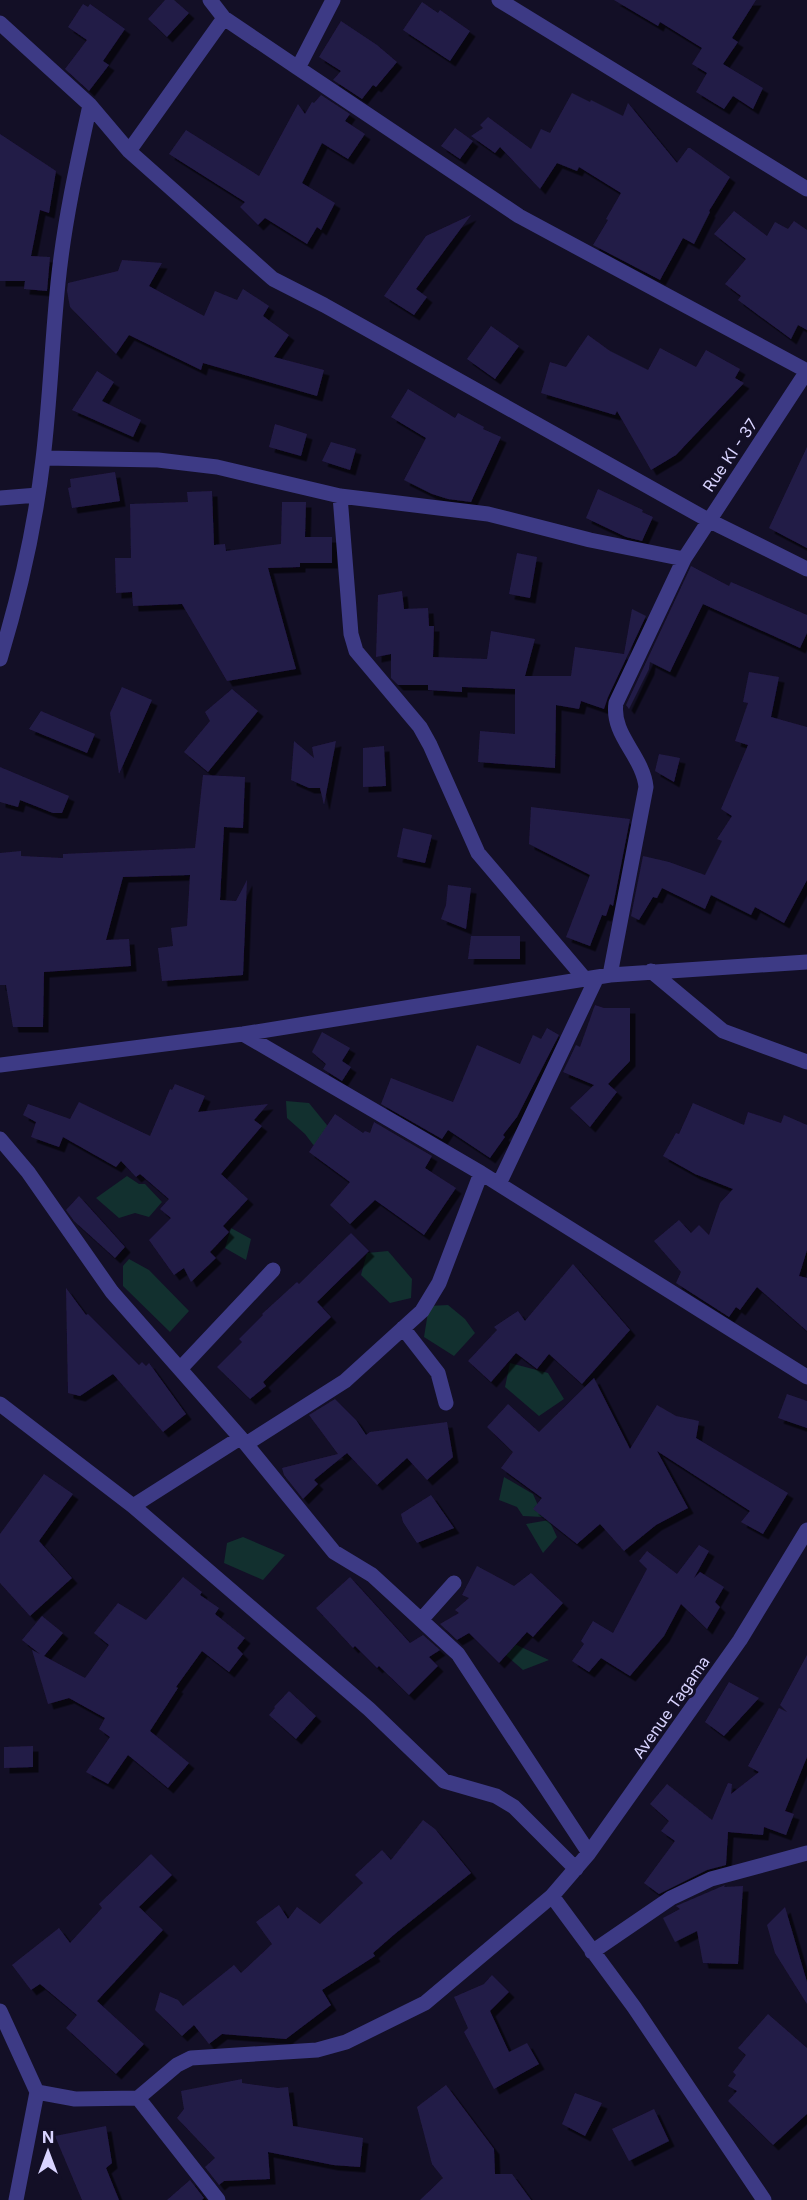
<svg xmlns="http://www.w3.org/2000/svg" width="807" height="2200" viewBox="0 0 807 2200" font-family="Inter,sans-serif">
<defs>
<filter id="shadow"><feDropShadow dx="5.5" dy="5.5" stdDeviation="0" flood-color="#0009"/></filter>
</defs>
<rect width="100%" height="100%" fill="#130f26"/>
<!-- green -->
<path fill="#12302f" d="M286,1101L309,1103L335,1135L321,1155L305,1134L287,1118Z
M127,1176L139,1184H145L162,1202L149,1217L135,1213L119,1218L96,1198Z
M231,1228L251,1239L246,1260L225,1248Z
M388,1251L412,1279L411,1298L390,1303L361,1275L367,1253Z
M129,1259L149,1270L189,1311L170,1332L123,1286V1266Z
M448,1305L465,1319L475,1333L454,1356L424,1337L429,1306Z
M510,1363L548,1373L564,1399L539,1416L505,1387Z
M504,1477L533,1494L543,1517L523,1516L517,1507L499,1500Z
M549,1520L557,1537L543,1553L526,1524Z
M243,1537L285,1555L263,1580L224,1563L227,1543Z
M508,1641L549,1660L523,1670L499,1649Z"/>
<!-- building -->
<path fill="#241b47" filter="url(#shadow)" d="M165,0H174L189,13L167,37L148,19Z
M614,0H756L732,38L738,42L723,64L763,88L753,109L733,96L724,109L696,92L707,73L692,64L702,48L660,22L658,26Z
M422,2L438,13L440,10L470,31L450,61L403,30Z
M83,4L88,7L90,4L125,29L103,61L109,65L89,91L65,69L87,40L68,27Z
M341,21L377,45L397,62L376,87L373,85L362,99L333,80L341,71L319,57Z
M572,93L590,102L591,100L623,116L628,103L677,163L688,148H690L730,177L709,211L710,212L694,244L683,238L660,280L593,245L608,220L606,219L621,193L579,167L577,171L557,163L540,189L500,147L495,153L471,136L483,128L480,125L488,117L531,149L541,129L550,133Z
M321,95L350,114L345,121L365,134L348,159L322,143L302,183L335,203L321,230L317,227L307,244L265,218L258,225L240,207L245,202L169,154L186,130L259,176L298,104L305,114L312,102L314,103Z
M455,128L473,141L460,159L441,146Z
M0,134L56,171L49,213L40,210L31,256L50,257L47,291L24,289L25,281H0Z
M734,211L767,236L775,222L788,229L794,221L807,230V330L798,325L791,339L738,300L741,296L725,284L746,259L714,234Z
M471,215L416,289L427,297L414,315L384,296L426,236Z
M122,260L162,263L149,286L204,316L215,291L237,300L243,289L269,306L263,316L289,335L274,357L324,370L317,396L203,363L201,370L129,335L116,354L70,307L67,291L68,283L118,271Z
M491,326L519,346L495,379L467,359Z
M588,335L610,351L648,370L660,348L696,367L706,350L740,369L735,378L744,383L676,455L651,470L617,411L615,415L541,393L550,362L566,367Z
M97,371L114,382L102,401L141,420L133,437L72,410Z
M408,389L455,418L458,413L484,427L483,429L501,437L471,502L448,499L432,494L404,480L426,438L391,417Z
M275,424L307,434L301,456L269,447Z
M331,442L356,449L350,470L322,461Z
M807,447V548L769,528Z
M115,472L120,501L72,508L68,488L71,487L70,479Z
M598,489L643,510L642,512L653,517L642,541L626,537L586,518Z
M212,491L214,545L225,544L226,551L281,544L282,502H306L305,537H332V563H300V567L268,568L296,669L227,681L182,604L133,606L132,592L116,593L115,558H131L130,504L188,502L187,492Z
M517,553L537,557L530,598L509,594Z
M691,566L729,586L731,582L807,615V633L800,648L703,604L670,672L650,662L649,669L629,709L626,705Z
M402,591L404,609L428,608L429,626H434L433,657L487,659L491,631L535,639L525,676H571L575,647L624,654L632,609L646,616L608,697L604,709L581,701L579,709L556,705L555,768L478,762L480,731L515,734V689L462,687V692L428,690V685H398L391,678V654L376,657L378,595Z
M749,672L779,677L771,717L807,727V880L784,923L755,907L751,915L711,895L705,909L662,888L657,898L653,897L639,920L631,916L643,856L669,862L705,875L722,841L717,839L732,816L721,809L748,745L735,741L748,703L743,702Z
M122,687L152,700L119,774L110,713Z
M232,689L258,711L208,772L184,752L210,721L205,712Z
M41,711L95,734L87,753L29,729Z
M294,741L314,758L312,747L336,741L324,805L320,788H309L291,780Z
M384,746L386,786L363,787V748Z
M659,754L680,758L674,782L655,771Z
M0,767L69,796L62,813H53L20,800L18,807L0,802Z
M203,775L245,777L243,828L224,827L220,900L236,901L247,880L243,975L162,981L158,948L173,946L171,928L187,926L190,875L123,877L106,940L129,939L131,966L44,972L43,1027H13L6,985H0V853L21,851V856L63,858V854L195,848Z
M531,807L630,819L613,906L610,904L606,916L602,915L590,946L566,937L590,875L529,844Z
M403,828L432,835L425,863L397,857Z
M448,885L471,888L466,929L441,919L446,905Z
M471,936H520V959H468Z
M595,1005L604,1008H630V1061L608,1084L617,1092L590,1127L570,1108L594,1085L563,1072L576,1045L580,1047Z
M547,1028L559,1035L517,1117L503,1135L505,1137L490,1158L448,1130L442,1139L381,1104L391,1078L453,1102L477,1045L520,1064L533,1035L541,1039Z
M322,1032L350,1048L342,1061L351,1067L342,1081L323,1069L326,1064L312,1052Z
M175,1084L205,1096L198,1112L268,1104L254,1120L262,1126L221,1174L248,1199L223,1226L229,1232L210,1252L216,1258L191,1282L184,1268L174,1275L149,1240L171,1218L160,1209L169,1199L140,1174L136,1177L121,1161L116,1167L63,1137L59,1147L31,1137L36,1122L23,1115L28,1104L70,1119L79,1102L150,1136L170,1089L172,1090Z
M693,1103L744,1125L748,1112L781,1123L784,1115L807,1125V1250L799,1276L807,1278V1331L757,1287L740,1310L736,1307L729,1317L676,1283L681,1272L654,1241L679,1220L691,1233L699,1225L709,1235L720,1203L733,1189L695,1174L663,1156L676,1133L679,1134Z
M335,1114L363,1133L365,1131L370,1133L374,1122L432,1156L425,1168L456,1188L424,1235L375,1200L350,1224L330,1205L350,1182L309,1152Z
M79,1196L125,1247L115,1258L74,1221L66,1210Z
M351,1233L369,1251L317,1302L331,1317L263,1382L266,1386L250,1399L217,1367L242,1342L239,1339L263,1315L262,1314L297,1282L299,1284Z
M573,1264L630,1330L582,1384L549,1354L537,1369L516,1353L491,1382L468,1361L497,1330L494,1327L518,1311L525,1321Z
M66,1288L86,1315L88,1314L139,1365L142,1362L146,1366L149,1363L186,1414L163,1432L113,1374L80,1396L68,1393Z
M594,1378L630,1449L657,1405L676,1416L699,1421L696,1438L788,1493L763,1534L741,1522L750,1511L657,1451L688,1508L656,1525L624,1551L600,1524L577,1544L533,1509L542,1498L501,1468L513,1452L487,1427L508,1404L539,1432Z
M787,1394L807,1401V1428L778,1418Z
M335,1399L356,1420L366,1435L370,1432L447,1422L453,1457L427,1480L407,1458L377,1485L347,1453L314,1480L318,1484L303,1499L284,1475L282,1468L338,1454L309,1415Z
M44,1474L73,1494L39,1541L72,1578L30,1616L0,1583V1534Z
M431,1495L454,1528L417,1543L403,1522L401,1514Z
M699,1545L709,1551L694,1578L700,1572L724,1587L715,1602L720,1607L707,1629L681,1604L664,1636L630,1676L601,1658L589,1672L572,1661L584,1644L581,1641L593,1621L613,1633L647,1569L639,1561L647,1551L677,1574Z
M477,1566L514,1586L531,1573L563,1603L533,1637L527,1632L499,1663L469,1633L457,1640L440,1624L459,1613L455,1610L469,1598L462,1595Z
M183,1577L202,1592L200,1595L219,1608L215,1614L245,1638L237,1648L243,1654L229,1672L202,1651L176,1687L178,1688L150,1731L189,1763L168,1788L128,1755L108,1784L86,1772L110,1737L99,1729L105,1718L69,1698L48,1704L32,1650L40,1654L22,1640L42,1616L63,1633L44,1656L85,1678L109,1645L94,1633L118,1603L146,1620Z
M350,1577L410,1643L423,1635L440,1650L429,1657L438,1666L409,1695L379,1666L377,1668L355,1646L353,1648L316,1608Z
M807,1655V1757L785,1811L794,1814L786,1835L764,1827L763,1835L728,1832L726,1865L707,1870L659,1894L644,1883L675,1841L661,1831L669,1821L650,1804L667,1784L712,1820L728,1783L732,1784L731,1794L759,1772L748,1766L779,1708L787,1712L780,1705Z
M729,1682L759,1698L724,1736L705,1722Z
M289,1691L316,1716L296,1739L269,1715L275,1708L274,1707Z
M33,1746V1767L4,1768V1747Z
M423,1820L435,1829L471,1873L396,1933L373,1953L375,1956L322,1990L331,2005L286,2039L222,2034L209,2044L194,2025L182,2036L155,2010L160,1992L178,2000L183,2006L234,1965L241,1973L272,1944L256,1922L279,1905L288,1919L297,1907L320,1924L363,1883L355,1875L382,1850L391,1860Z
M151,1854L172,1875L139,1907L163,1930L97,2001L144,2044L116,2074L66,2028L77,2015L40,1984L31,1990L12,1965L59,1928L70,1943L102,1908L99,1904Z
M725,1885L724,1887L743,1886L738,1964L703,1963L697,1931L675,1942L663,1918L680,1909L676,1906Z
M785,1907L807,1982V2004L775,1953L767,1925Z
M492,1975L509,1992L490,2011L509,2052L527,2043L539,2064L494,2089L464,2032L468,2028L454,1997L484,1984Z
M768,2014L807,2048V2114L773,2145L728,2101L737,2091L728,2086L736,2075L733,2072L746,2055L738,2048Z
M242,2079V2083L278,2088L288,2087L293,2126L363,2138L360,2167L333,2165L268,2152L270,2179L224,2181L219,2185L205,2167L215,2158L177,2118L184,2109L181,2091Z
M446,2085L494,2149L495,2174H512L531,2200H420L443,2178L432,2164L417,2107Z
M575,2093L602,2103L585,2136L562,2124Z
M654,2109L669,2141L629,2161L612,2129Z
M106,2126L112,2163L106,2168L119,2200H82L55,2136Z
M190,2180L204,2198L202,2200H167Z"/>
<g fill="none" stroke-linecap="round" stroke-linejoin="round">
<!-- minor -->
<path stroke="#3d3a85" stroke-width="15" d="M210,0L224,18
M333,0L298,68L519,216L807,371
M499,0L807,189
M0,23L90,105L129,151L273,279L324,305L708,520L807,569
M129,151L224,18L298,68
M44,458L158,460L217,467L340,496L488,514L590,540L684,559
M340,496L351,634L356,651L420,727L430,745L478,853L585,979
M0,498L38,495
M0,659C20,593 35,527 43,459C50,401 52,342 58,283C64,223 77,164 90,105
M651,971L723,1031L807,1062
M610,975L646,787C643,756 611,735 616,703L684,559L807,371
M243,1034L481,1173L807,1377
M0,1065L243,1034L610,975L807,962
M0,1139L28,1172L112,1292L246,1444L334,1552L372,1575L458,1654L589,1853
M499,1184L597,977
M403,1328L438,1373L446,1403
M180,1369L273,1270
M0,1404L133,1506L369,1709L444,1781L496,1796L514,1807L576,1869
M246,1444L345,1381L422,1311L439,1283L481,1173
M133,1506L240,1438
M421,1620L454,1583
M552,1896L634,2007L764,2200
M592,1952L671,1898L711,1879L807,1853
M0,2011L37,2092L75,2099L138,2098L218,2200
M138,2098L177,2065L191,2058L317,2050L346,2042L425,2003L552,1896L589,1853L740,1640L807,1530
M16,2200L37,2092"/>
</g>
<g text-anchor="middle" stroke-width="6" stroke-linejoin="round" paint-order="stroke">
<!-- street labels -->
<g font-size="16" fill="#d9d4ff" stroke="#130f26">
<text transform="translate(730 455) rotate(-56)" y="6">Rue KI - 37</text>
<text transform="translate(671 1707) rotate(-55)" y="6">Avenue Tagama</text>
</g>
</g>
<!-- north arrow -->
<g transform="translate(48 2152)" stroke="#130f26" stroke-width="4.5" paint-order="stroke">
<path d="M0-4.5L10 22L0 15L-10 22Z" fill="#d9d4ff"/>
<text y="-9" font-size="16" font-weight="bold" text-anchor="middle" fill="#d9d4ff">N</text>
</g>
</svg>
